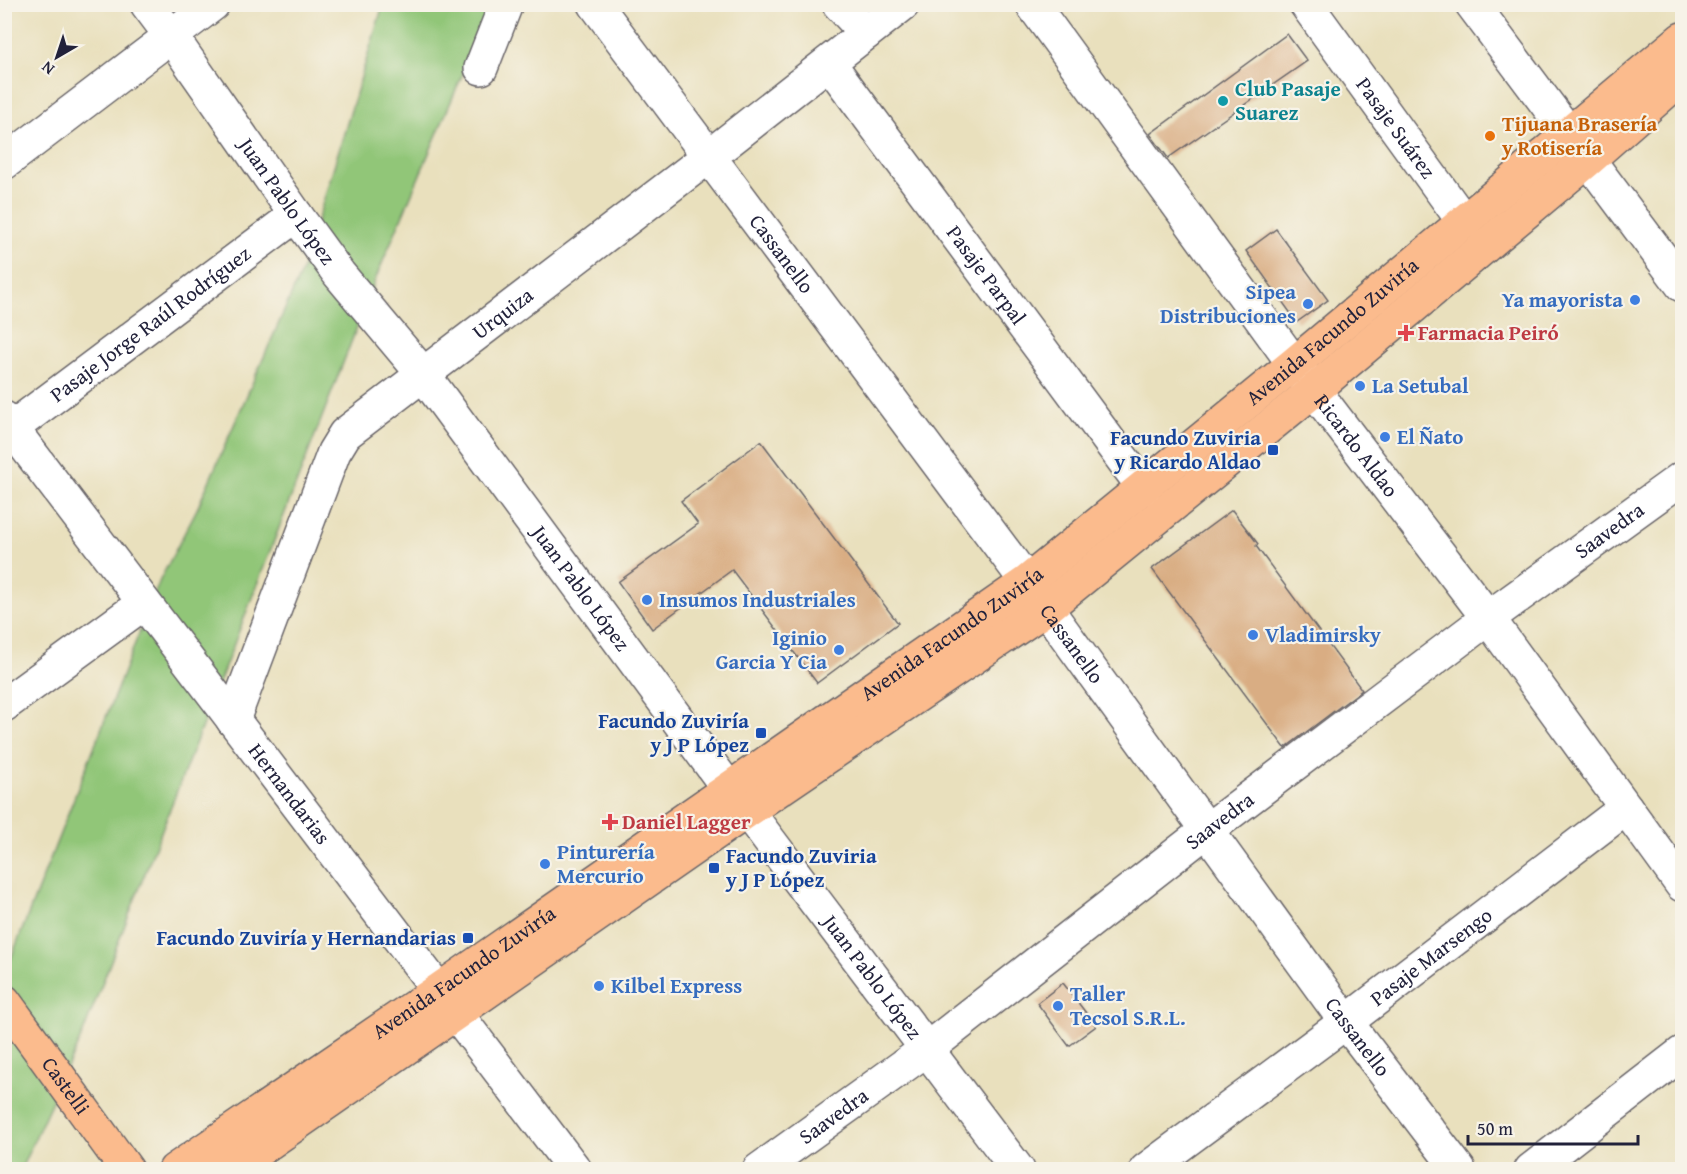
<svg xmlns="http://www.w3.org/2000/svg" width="1687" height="1174" viewBox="0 0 1687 1174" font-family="'Gentium Book Plus',serif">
<rect width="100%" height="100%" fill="#f7f3e8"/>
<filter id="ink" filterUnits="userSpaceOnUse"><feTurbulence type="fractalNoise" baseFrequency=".0167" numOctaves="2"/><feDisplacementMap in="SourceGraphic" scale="12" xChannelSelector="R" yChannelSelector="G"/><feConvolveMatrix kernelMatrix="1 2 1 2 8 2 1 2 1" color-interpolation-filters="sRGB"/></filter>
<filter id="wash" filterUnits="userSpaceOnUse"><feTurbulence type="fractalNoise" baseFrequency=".008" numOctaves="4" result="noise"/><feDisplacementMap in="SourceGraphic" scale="24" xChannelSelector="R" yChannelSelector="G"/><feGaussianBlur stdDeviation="1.35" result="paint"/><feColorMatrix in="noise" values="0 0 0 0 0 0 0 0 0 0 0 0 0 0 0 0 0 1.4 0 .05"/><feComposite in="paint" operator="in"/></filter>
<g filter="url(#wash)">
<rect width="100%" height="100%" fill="#e9e0bd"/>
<!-- green -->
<path fill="#91c678" stroke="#5a745a" stroke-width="1.5" d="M383,5H492L378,273L83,1033L21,1169H5L4,976L160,580L197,509L303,268Z"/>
<g id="blocks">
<!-- building -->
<path fill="#d9ad83" d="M1287,34L1307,61L1168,158L1150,134Z
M1276,229L1328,300L1297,322L1246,251Z
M761,441L898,623L817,683L732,570L652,629L618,582L698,524L681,501Z
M1232,510L1258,544L1256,546L1362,690L1285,748L1152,569Z
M1063,983L1096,1026L1069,1046L1037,1003Z"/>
</g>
</g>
<g filter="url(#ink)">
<use href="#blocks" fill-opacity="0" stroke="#686468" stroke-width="1.5"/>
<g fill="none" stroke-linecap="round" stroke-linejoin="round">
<!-- minor casing -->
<g stroke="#686468" stroke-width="36">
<g id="minor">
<path id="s1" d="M147,4L171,36L296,215L339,274L423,374L728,788L747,811L1018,1170"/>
<path id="s2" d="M595,4L1027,582L1346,1022L1459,1170"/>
<path d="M839,4L866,33"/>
<path id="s3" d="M1032,4L1294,364L1488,618L1682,885"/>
<path id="s4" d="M1306,4L1464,222"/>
<path d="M1472,4L1682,285"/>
<path id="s5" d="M829,63L1144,488"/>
<path d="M481,68L506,4"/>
<path d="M4,163L213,4"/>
<path id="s6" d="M4,418L575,1170"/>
<path id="s7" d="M4,434L296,215"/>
<path d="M4,705L144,603"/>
<path id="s8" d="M233,720L334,452L345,434L708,157L903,4"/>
<path id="s9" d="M759,1170L927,1049L1206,831L1488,618L1682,478"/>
<path id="s10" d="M1146,1170L1346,1022L1626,808"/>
<path d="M1531,1170L1682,1053"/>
</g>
</g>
<!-- major casing -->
<g stroke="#686468" stroke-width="36">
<g id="major">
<path id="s11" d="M4,1001L127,1170"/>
<path id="s12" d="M175,1170L439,990L1027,582L1294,364L1682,39"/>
<path d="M230,1170L747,811L1045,609L1314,390L1589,159L1682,77"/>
</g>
</g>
<!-- minor -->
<use href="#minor" stroke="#fff" stroke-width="33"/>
<!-- major -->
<use href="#major" stroke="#fbbb8d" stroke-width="33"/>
</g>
</g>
<!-- markers -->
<circle fill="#0f9aa8" stroke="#f7f3e8" stroke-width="2" cx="1223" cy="101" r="6"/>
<circle fill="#e8710a" stroke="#f7f3e8" stroke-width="2" cx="1490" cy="136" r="6"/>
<g fill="#3f7fe0" stroke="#f7f3e8" stroke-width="2">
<circle cx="1635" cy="300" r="6"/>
<circle cx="1308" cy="304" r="6"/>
<circle cx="1360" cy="386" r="6"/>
<circle cx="1385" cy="437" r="6"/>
<circle cx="647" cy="600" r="6"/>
<circle cx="1253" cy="635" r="6"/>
<circle cx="839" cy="650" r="6"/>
<circle cx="545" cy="864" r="6"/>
<circle cx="599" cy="986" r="6"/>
<circle cx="1058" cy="1006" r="6"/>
</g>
<g fill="#e0444e" stroke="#f7f3e8" stroke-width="2">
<path d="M1403 324h6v6h6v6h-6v6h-6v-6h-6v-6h6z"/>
<path d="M607 813h6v6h6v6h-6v6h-6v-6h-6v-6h6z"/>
</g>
<g fill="#1a4fb4" stroke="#f7f3e8" stroke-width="2">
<rect x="1267" y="444" width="12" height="12" rx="3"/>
<rect x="755" y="727" width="12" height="12" rx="3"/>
<rect x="708" y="862" width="12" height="12" rx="3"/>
<rect x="462" y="932" width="12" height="12" rx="3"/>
</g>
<g text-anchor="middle" stroke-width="4.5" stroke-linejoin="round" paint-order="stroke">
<!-- culture labels -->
<g font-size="21" font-weight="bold" fill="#0d838f" stroke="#f7f3e8" text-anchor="start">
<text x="1235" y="96">Club Pasaje<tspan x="1235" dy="24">Suarez</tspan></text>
</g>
<!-- food labels -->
<g font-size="21" font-weight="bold" fill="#c56008" stroke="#f7f3e8" text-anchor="start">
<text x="1502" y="131">Tijuana Brasería<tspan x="1502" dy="24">y Rotisería</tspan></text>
</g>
<!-- street labels -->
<g font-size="21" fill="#22223b" stroke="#f7f3e8">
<text dy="7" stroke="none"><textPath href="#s4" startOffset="153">Pasaje Suárez</textPath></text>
<text dy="7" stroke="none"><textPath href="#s1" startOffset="242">Juan Pablo López</textPath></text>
<text dy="7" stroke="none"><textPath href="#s2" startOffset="312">Cassanello</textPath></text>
<text dy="7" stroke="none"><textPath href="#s5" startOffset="264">Pasaje Parpal</textPath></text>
<text dy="7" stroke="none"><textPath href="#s8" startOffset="506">Urquiza</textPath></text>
<text dy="7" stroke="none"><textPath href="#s7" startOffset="183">Pasaje Jorge Raúl Rodríguez</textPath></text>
<text dy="7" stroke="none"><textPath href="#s12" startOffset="1430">Avenida Facundo Zuviría</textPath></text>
<text dy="7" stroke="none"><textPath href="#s3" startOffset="548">Ricardo Aldao</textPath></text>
<text dy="7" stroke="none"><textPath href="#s9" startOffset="1064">Saavedra</textPath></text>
<text dy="7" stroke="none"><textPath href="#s1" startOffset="728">Juan Pablo López</textPath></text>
<text dy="7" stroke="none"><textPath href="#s12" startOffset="944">Avenida Facundo Zuviría</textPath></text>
<text dy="7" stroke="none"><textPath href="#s2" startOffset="798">Cassanello</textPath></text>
<text dy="7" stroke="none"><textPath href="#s6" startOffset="472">Hernandarias</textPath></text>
<text dy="7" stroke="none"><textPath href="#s9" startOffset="578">Saavedra</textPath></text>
<text dy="7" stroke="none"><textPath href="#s10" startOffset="356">Pasaje Marsengo</textPath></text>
<text dy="7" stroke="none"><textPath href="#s12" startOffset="350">Avenida Facundo Zuviría</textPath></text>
<text dy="7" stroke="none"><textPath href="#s1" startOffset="1214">Juan Pablo López</textPath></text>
<text dy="7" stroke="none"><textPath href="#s2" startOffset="1284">Cassanello</textPath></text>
<text dy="7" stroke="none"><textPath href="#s11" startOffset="105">Castelli</textPath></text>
<text dy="7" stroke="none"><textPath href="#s9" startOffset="92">Saavedra</textPath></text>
</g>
<!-- shop labels -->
<g font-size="21" font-weight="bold" fill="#366cbe" stroke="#f7f3e8" text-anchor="start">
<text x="1296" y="299" text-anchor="end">Sipea<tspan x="1296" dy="24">Distribuciones</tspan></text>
<text x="1623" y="307" text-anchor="end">Ya mayorista</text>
<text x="1372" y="393">La Setubal</text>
<text x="1397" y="444">El Ñato</text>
<text x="659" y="607">Insumos Industriales</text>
<text x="1265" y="642">Vladimirsky</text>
<text x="827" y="645" text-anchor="end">Iginio<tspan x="827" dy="24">Garcia Y Cia</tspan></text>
<text x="557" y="859">Pinturería<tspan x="557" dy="24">Mercurio</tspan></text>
<text x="611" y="993">Kilbel Express</text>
<text x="1070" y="1001">Taller<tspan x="1070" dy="24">Tecsol S.R.L.</tspan></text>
</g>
<!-- health labels -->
<g font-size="21" font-weight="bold" fill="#be3a42" stroke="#f7f3e8" text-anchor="start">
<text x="1418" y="340">Farmacia Peiró</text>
<text x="622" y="829">Daniel Lagger</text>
</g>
<!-- transit labels -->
<g font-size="21" font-weight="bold" fill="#164399" stroke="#f7f3e8" text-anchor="end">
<text x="1261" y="445">Facundo Zuviria<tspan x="1261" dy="24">y Ricardo Aldao</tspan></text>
<text x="749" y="728">Facundo Zuviría<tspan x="749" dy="24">y J P López</tspan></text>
<text x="726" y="863" text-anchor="start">Facundo Zuviria<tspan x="726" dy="24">y J P López</tspan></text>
<text x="456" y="945">Facundo Zuviría y Hernandarias</text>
</g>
</g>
<!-- margin -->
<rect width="1687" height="1174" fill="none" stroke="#f7f3e8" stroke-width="24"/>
<!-- north arrow -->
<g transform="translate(57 57) rotate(219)" stroke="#f7f3e8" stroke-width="4.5" paint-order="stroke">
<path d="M0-4.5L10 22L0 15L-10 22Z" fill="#22223b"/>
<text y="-9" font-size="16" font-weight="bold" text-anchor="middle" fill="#22223b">N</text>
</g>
<!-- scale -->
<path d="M1468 1135v9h170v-9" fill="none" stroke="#22223b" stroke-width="3"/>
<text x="1477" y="1135" font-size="18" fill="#22223b" stroke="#f7f3e8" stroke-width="4.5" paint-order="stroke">50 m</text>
</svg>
